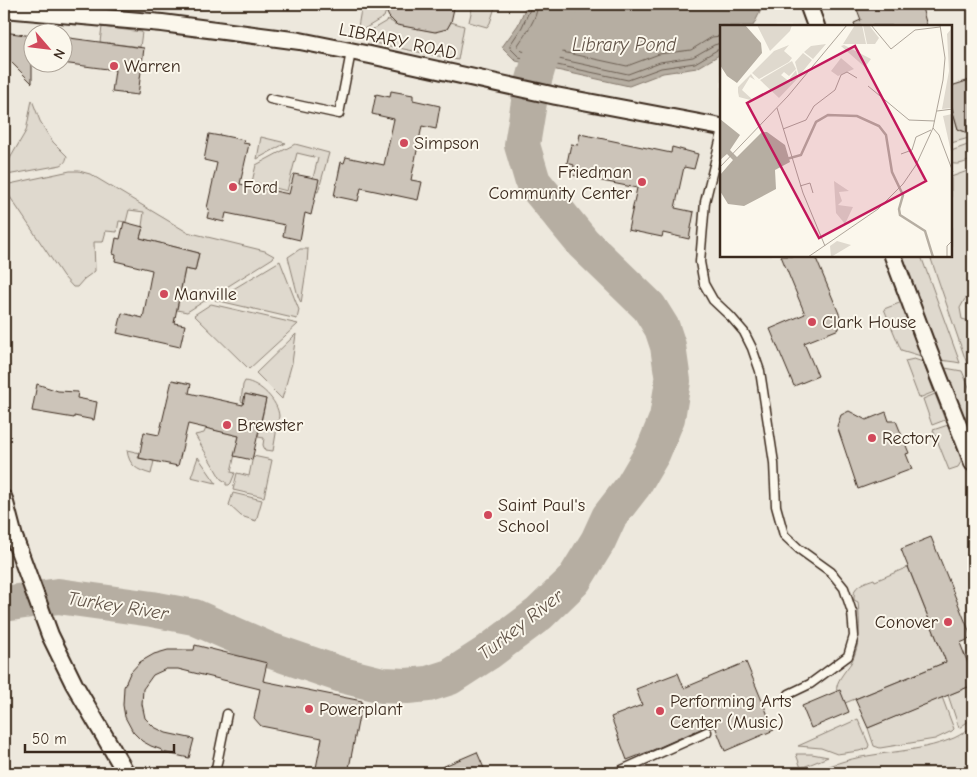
<svg xmlns="http://www.w3.org/2000/svg" width="977" height="777" viewBox="0 0 977 777" font-family="'Comic Neue',sans-serif">
<rect width="100%" height="100%" fill="#fbf7ec"/>
<filter id="ink" filterUnits="userSpaceOnUse"><feTurbulence type="fractalNoise" baseFrequency=".02" numOctaves="2"/><feDisplacementMap in="SourceGraphic" scale="10" xChannelSelector="R" yChannelSelector="G"/><feConvolveMatrix kernelMatrix="1 2 1 2 8 2 1 2 1" color-interpolation-filters="sRGB"/></filter>
<g filter="url(#ink)">
<!-- built -->
<path fill="#ede8dd" fill-rule="evenodd" d="M4,4H973V773H4ZM721,26H951V256H721ZM32,32H62V62H32Z"/>
<!-- green -->
<path fill="#dfd9ce" stroke="#8d8276" d="M362,4H385L386,11L384,17L364,29L358,27Z
M473,4H496L490,23L487,27L469,22Z
M390,19V21L394,23V24L437,32L438,29H447L451,22L464,26L458,60L374,43L368,32Z
M102,27L142,32L140,47L100,42Z
M32,100L40,121L47,133L53,142L67,156C66,161 65,163 61,165L7,175L4,172L5,167L26,131Z
M951,105L958,129L969,134V138L951,143Z
M261,137L286,143L257,159Z
M973,143V159C966,162 958,166 951,163V151Z
M295,144L329,153L318,192L310,190L318,158L297,153L287,191L252,182L256,165Z
M973,169V297L965,299L960,308L962,319L973,322V365L967,364L930,256H951V177Z
M70,171H79L90,174L187,232L265,251L274,256L273,258L187,312L177,310L185,269L195,271L199,253L140,238L143,227L142,226L144,212L129,210L126,222L119,221L117,232L106,231L103,242H94L95,271L84,279L77,287H73L63,276L4,188L5,185Z
M300,249H308L307,265L301,303L298,296L288,257Z
M903,256H921L960,363L955,362L940,360Z
M280,261L299,310L297,319L215,300Z
M902,302L921,356L901,350L884,309Z
M211,304L298,324L249,369L194,315Z
M296,334L292,363L282,399L256,373Z
M914,359L923,362L934,392L919,398L905,361Z
M945,368L962,371L973,396V441Z
M245,381C260,383 278,401 279,416L273,451L265,450L263,445L264,438L258,437L266,399L246,394L243,402L241,401L243,385Z
M935,394L945,420L932,425L923,399Z
M948,425L961,457V462L958,467L949,470L933,430Z
M206,428L239,436L231,472L235,473L231,483L229,485H226V482L221,479L195,435L204,433Z
M127,450L140,453L138,458L154,461L151,474C137,470 129,466 127,450Z
M253,456L272,460L264,497L233,490L237,473L249,476Z
M198,457L216,483L191,477Z
M233,493L262,500L256,521L241,516L229,505Z
M908,567L946,662L845,703C841,698 835,693 837,686C838,679 847,669 851,663C861,644 860,623 858,602L854,600C854,597 854,593 855,590C858,584 868,581 874,579L875,581Z
M973,685V718L959,728L948,695Z
M942,697L954,729L952,731L935,739L880,748L874,746L868,728Z
M858,719L869,745L868,748L859,751L837,754L821,748L798,746Z
M973,726V760L955,773H830L828,770L820,773H811C829,766 847,759 867,756C896,751 926,750 954,738C961,735 967,730 973,726Z
M796,754H812L828,757L801,768Z"/>
<!-- water -->
<path fill="#b6aea2" stroke="#85796d" d="M527,4H764L753,26H721V54L697,68L663,73L629,86L516,61L502,47L518,25Z"/>
<g fill="none" stroke-linecap="round" stroke-linejoin="round">
<!-- shore -->
<path stroke="#6c5f53" stroke-width="1" d="M531,4V7L522,27L510,45V48L519,57L628,80L661,68L695,63L717,50H721
M538,4C537,19 526,33 518,45V47L522,51L628,74L660,62L693,57L714,45L721,43
M545,4C545,17 536,31 529,42L530,45L627,66L659,54L691,50L712,37L721,36"/>
<!-- river -->
<path stroke="#b6aea2" stroke-width="36" d="M4,604L58,596L152,609L194,617L269,650L342,675L382,685L407,686L428,684L450,677L487,653L539,614L574,580L598,541L609,517L633,486L653,452L667,418L673,381L668,346L662,328L649,307L583,243L533,182L522,145L531,90L538,66L561,4"/>
</g>
<!-- building -->
<path fill="#ccc4b9" stroke="#3b2a1e" d="M389,4H455L451,22L447,29L435,32L397,25L389,17L387,13Z
M855,4H891L893,11L915,4H921L927,26H855L854,23L861,20Z
M4,32L32,36V83L4,55Z
M62,37L144,48L138,95L112,92L115,70L62,63Z
M973,79V135L958,129L951,105V86Z
M391,91L413,95V100L440,106L436,129L422,126L411,180L422,182L418,200L361,188L358,201L334,196L341,162L344,163L346,157L384,165L394,119L372,114L376,94L390,97Z
M209,134L220,136V135L244,140L243,143L249,144L240,184L289,194L294,174L319,179L311,215L305,213L300,240L283,236L285,225L226,213L224,222L207,218L209,209L207,208L217,163L204,160Z
M580,134L671,153L672,147L698,154L694,169L684,167L675,208L694,212L689,239L663,233L662,237L628,230L637,188L572,175L574,165L567,163L571,144L578,145Z
M124,222L143,227L140,238L199,253L195,271L185,269L174,323L185,325L180,347L117,333L122,313L143,318L152,270L115,261L116,255L113,254L116,238L120,239Z
M781,256H815L840,316L839,329L804,343L818,376L794,386L770,329L805,314Z
M172,380L191,384L189,393L243,405L245,394L266,399L252,460L234,456L239,436L188,424L178,466L139,458L144,432L159,435Z
M37,384L58,391L78,392L77,398L97,402L94,420L74,416V418L32,411Z
M849,411L866,420L886,412L889,421H896L909,453L906,454L912,469L858,489L837,426L841,415Z
M931,537L972,638L960,643L973,676V685L868,728L855,699L946,662L901,549Z
M195,645L267,663L263,681L362,701L348,773H315L322,738L261,726L254,718L260,689L178,669H166L153,675L143,689L142,704L145,718L154,727L166,733L194,739L189,758L162,752V750L151,746L142,741L133,732L125,717L123,705L124,687L130,673L140,662L154,654L168,650H194Z
M746,662L774,730L725,751L715,726L711,728L705,727L653,750L627,760L611,717L642,705L636,689L678,673L684,688Z
M840,690L849,712L811,728L802,706Z
M477,752L486,773H428Z"/>
<g fill="none" stroke-linecap="round" stroke-linejoin="round">
<!-- lane casing -->
<g stroke="#3b2a1e" stroke-width="11">
<path id="lane" d="M270,99L339,114L351,52
M721,137L705,202L700,262L704,284L713,300L731,317L744,332L752,348L760,371L774,463L776,506L784,535L799,549L831,572L844,588L852,612L854,636L848,656L810,684L789,694
M215,773L227,714
M615,773L707,732"/>
</g>
<!-- street casing -->
<g stroke="#3b2a1e" stroke-width="20">
<path id="street" d="M808,4L816,26
M4,9L162,23L300,41L370,55L556,96L721,127
M893,256L929,352L973,463
M4,499L14,537L50,635L74,684L126,773"/>
</g>
<!-- lane -->
<use href="#lane" stroke="#fbf7ec" stroke-width="8"/>
<!-- street -->
<use href="#street" stroke="#fbf7ec" stroke-width="16"/>
</g>
</g>
<!-- markers -->
<g fill="#d1495b" stroke="#fbf7ec" stroke-width="2">
<circle cx="114" cy="66" r="5"/>
<circle cx="404" cy="143" r="5"/>
<circle cx="642" cy="182" r="5"/>
<circle cx="233" cy="187" r="5"/>
<circle cx="164" cy="294" r="5"/>
<circle cx="812" cy="322" r="5"/>
<circle cx="227" cy="425" r="5"/>
<circle cx="872" cy="438" r="5"/>
<circle cx="488" cy="515" r="5"/>
<circle cx="948" cy="622" r="5"/>
<circle cx="309" cy="709" r="5"/>
<circle cx="660" cy="711" r="5"/>
</g>
<g text-anchor="middle" stroke-width="4" stroke-linejoin="round" paint-order="stroke">
<!-- street labels -->
<g font-size="18" fill="#3b2a1e" stroke="#fbf7ec">
<text transform="translate(398 41) rotate(12)" y="6">LIBRARY ROAD</text>
</g>
<!-- poi labels -->
<g font-size="18" fill="#3b2a1e" stroke="#fbf7ec" text-anchor="start">
<text x="124" y="72">Warren</text>
<text x="414" y="149">Simpson</text>
<text x="632" y="178" text-anchor="end">Friedman<tspan x="632" dy="21">Community Center</tspan></text>
<text x="243" y="193">Ford</text>
<text x="174" y="300">Manville</text>
<text x="822" y="328">Clark House</text>
<text x="237" y="431">Brewster</text>
<text x="882" y="444">Rectory</text>
<text x="498" y="511">Saint Paul's<tspan x="498" dy="21">School</tspan></text>
<text x="938" y="628" text-anchor="end">Conover</text>
<text x="670" y="707">Performing Arts<tspan x="670" dy="21">Center (Music)</tspan></text>
<text x="319" y="715">Powerplant</text>
</g>
<!-- water labels -->
<g font-size="19" font-style="italic" fill="#605246" stroke="#fbf7ec">
<text x="624" y="51">Library Pond</text>
<text transform="translate(118 605) rotate(9)" y="7">Turkey River</text>
<text transform="translate(520 624) rotate(-38)" y="7">Turkey River</text>
</g>
</g>
<!-- overview -->
<g transform="translate(720 25)">
<rect width="232" height="232" fill="#fbf7ec"/>
<path d="M37,0H72L70,6L50,26ZM135,0H142L146,19H123ZM143,0H149L159,13L155,19H147ZM232,3V83L222,84L229,46L227,9ZM106,19L93,34L84,27L91,21ZM69,20L64,26L72,33L69,37L39,54L32,48L54,26ZM124,20L151,34L145,42L147,44L121,21ZM83,28L92,35L79,51L75,37ZM121,33L134,44L118,51L111,46ZM72,36L76,44L69,51L64,47L61,50L71,58L70,53L76,45L78,53L59,73L40,55ZM31,49L35,55L30,52L22,65L34,76L19,72L18,67V62ZM232,89H233L232,131L223,91ZM114,156L129,166L119,167L122,176L118,180L133,182L125,199L116,188ZM117,216L131,220L111,232L110,221Z" fill="#dfd9ce"/>
<path d="M0,0H25L41,18L42,28L17,58L7,51L0,40ZM0,94L20,110L10,125L17,132L42,107H47L65,120L70,137L55,145L56,164L24,181L8,179L0,166V150L13,135L7,129L0,135Z" fill="#b6aea2"/>
<path fill="none" stroke="#b6aea2" stroke-width="2.5" d="M63,135L81,130L96,97L108,90L137,91L159,101L166,110L172,147L183,170L179,184L180,190L205,206L213,232"/>
<path fill="none" stroke="#aea59a" stroke-width="1" d="M151,0L171,24L195,5L220,2M148,61L189,95L215,96M57,83L83,168L105,221M217,86L233,84M213,103L219,110L233,147M63,104L86,95L94,81L115,65L121,50L127,47L137,53M181,129L192,125L196,112L211,105M0,142L68,71L127,0M80,161L90,158L93,168M88,232L158,184L183,159L196,140L213,103L223,55L225,33L220,0M227,232V221L233,215"/>
<path fill="#c2185b" fill-opacity="0.15" stroke="#c2185b" stroke-width="2.5" d="M135,21L206,156L99,213L27,78Z"/>
<rect width="232" height="232" fill="none" stroke="#3b2a1e" stroke-width="2.5"/>
</g>
<!-- margin -->
<rect width="977" height="777" fill="none" stroke="#fbf7ec" stroke-width="20"/>
<rect x="10" y="10" width="957" height="757" fill="none" stroke="#3b2a1e" stroke-width="2" filter="url(#ink)"/>
<!-- north arrow -->
<g transform="translate(48 48) rotate(118)"><circle r="24" fill="#fbf7ec" stroke="#aea59a"/>
<path d="M0-4L9 19L0 12L-9 19Z" fill="#d1495b"/>
<text y="-8" font-size="14" font-weight="bold" text-anchor="middle" fill="#3b2a1e">N</text>
</g>
<!-- scale -->
<path d="M25 744v8h149v-8" fill="none" stroke="#3b2a1e" stroke-width="2.5"/>
<text x="32" y="744" font-size="15" fill="#3b2a1e" stroke="#fbf7ec" stroke-width="4" paint-order="stroke">50 m</text>
</svg>
